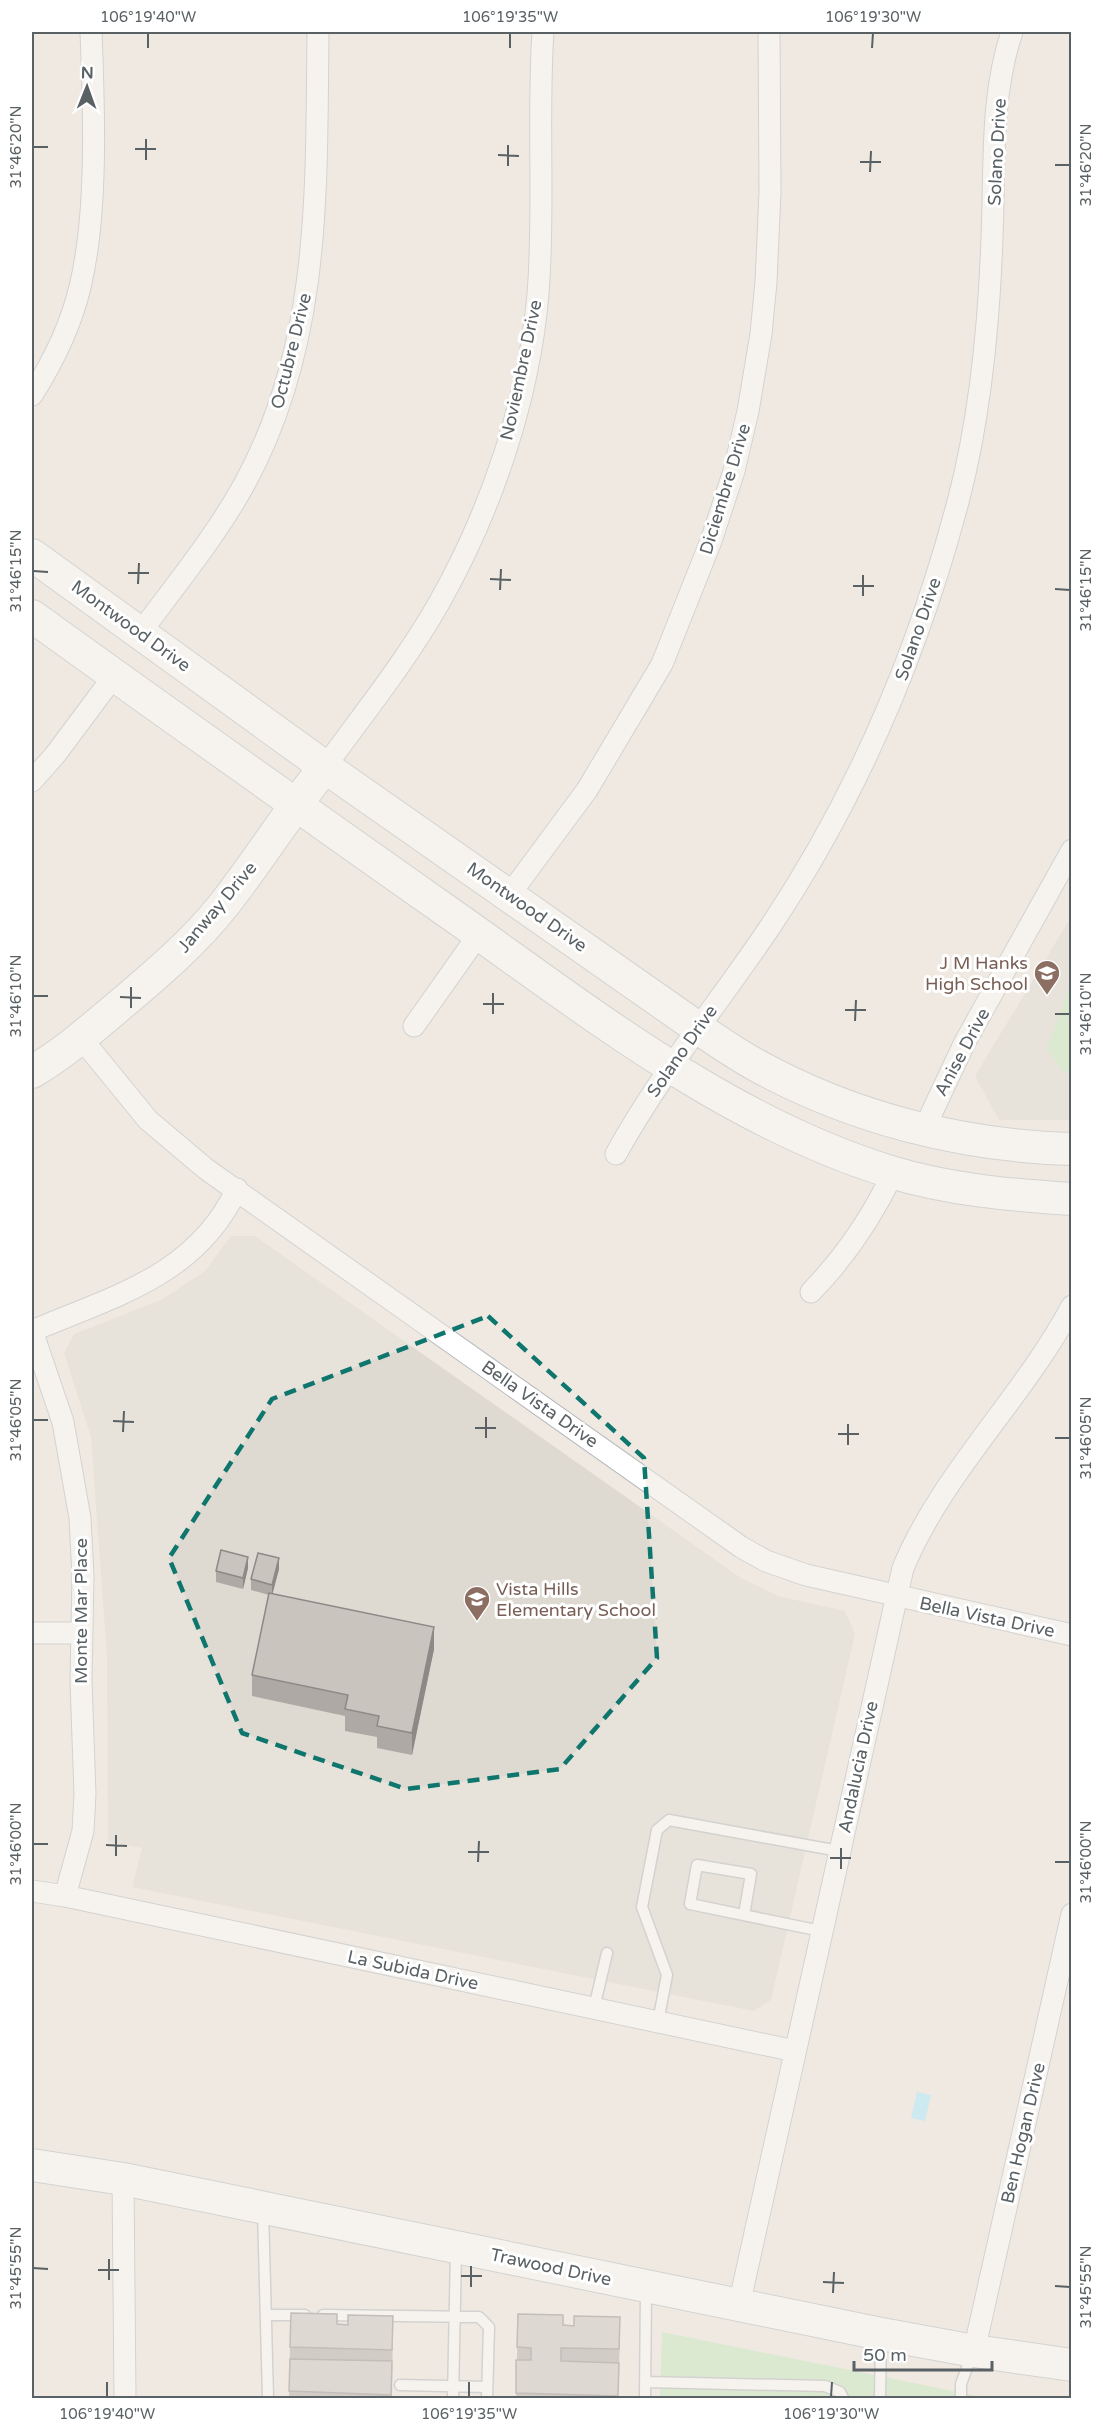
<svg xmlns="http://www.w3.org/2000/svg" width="1103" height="2430" viewBox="0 0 1103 2430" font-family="'Varela Round',sans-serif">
<rect width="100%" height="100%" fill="#efe9e2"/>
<!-- education -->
<path fill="#ded9d1" d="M1071,917V1120H999L975,1076Z
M231,1236H255L741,1578L778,1596L845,1611L855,1634L771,2000L754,2011L132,1887L142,1848L108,1842L107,1656L91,1437L64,1353L74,1334L161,1300L205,1271Z"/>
<!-- green -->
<path fill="#c5e9bc" d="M1071,982V1073L1063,1072L1047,1049Z
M662,2332L978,2396L996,2398H660Z"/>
<!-- water -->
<path fill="#a2eaff" d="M917,2092L931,2095L925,2121L911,2118Z"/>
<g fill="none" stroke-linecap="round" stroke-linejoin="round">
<!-- lane casing -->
<g stroke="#b3b7bb" stroke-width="13">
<path id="lane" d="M744,1915L751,1874L697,1865L690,1904L821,1931
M594,2008L607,1953
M658,2022L667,1975L642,1907L657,1830L669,1820L839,1851
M263,2210L268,2398
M266,2315H305
M323,2315L479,2317L489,2327L487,2398
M646,2382L825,2386L840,2392L843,2398
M400,2385L487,2387
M453,2398L456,2251
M645,2398L646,2290
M880,2398L881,2336
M961,2398V2384L972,2354"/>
</g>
<!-- street casing -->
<g stroke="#b3b7bb" stroke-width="23">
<path id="street" d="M32,395C53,362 71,325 80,287C98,213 94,108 91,32
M141,632C177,583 216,536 245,483C322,341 316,188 318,32
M325,767C364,713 406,661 439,603C491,511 529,400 538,294C545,207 537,119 543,32
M32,781L55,755L114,676
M510,894L587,790L662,664L711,541L734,471L748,411L761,334L766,282L770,192L769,32
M414,1026L479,934
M81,1038L148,1120L206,1169L741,1547L766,1561L806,1575L1072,1635
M924,1129L965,1042L1072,850
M616,1154C660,1074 719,1003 770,927C858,795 919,651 959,498C981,413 989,325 992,238C995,170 990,96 1012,32
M811,1292C845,1257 872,1217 893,1173
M32,1331L63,1422L80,1518L83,1576L81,1681L85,1794L83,1831L65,1896
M32,1331C114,1296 196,1276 237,1189
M32,1633H82
M32,1891L65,1896L795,2051
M123,2179L125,2398
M739,2305L903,1568C943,1472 1023,1398 1072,1306
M974,2351L1072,1914"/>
</g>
<!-- secondary casing -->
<g stroke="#b1b8bb" stroke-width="34">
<path id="secondary" d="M32,555L325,767L698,1028C717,1041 736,1054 756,1065C852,1118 962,1146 1072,1149
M32,616C166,713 302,809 438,905C581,1005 722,1120 891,1172C949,1190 1012,1195 1072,1199
M32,1072C66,1052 96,1025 126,1000C160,971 194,942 222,907C258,862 288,812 325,767
M32,2165L123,2179L881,2334L974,2351L1072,2365"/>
</g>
<!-- lane -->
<use href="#lane" stroke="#fff" stroke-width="10"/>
<!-- street -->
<use href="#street" stroke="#fff" stroke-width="21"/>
<!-- secondary -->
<use href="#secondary" stroke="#fff" stroke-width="32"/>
</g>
<!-- wall -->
<path fill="#aea9a4" d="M248,1568L243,1589L216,1582V1571Z
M279,1569L272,1594L434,1649L412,1755L377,1748V1737L345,1731V1716L252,1696V1675L269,1595L251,1590V1579Z
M518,2314L620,2338L618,2398H516Z
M393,2316L392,2398H289L290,2347L337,2324L348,2325Z"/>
<!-- shaded-wall -->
<path fill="#8d8986" d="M248,1557V1568L243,1589V1578Z
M279,1558V1569L272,1596V1585Z
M434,1627V1649L412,1755V1733Z"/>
<!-- building -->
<path fill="#cac4bf" stroke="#8d8986" stroke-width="1.5" d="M221,1550L248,1557L243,1578L216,1571Z
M258,1553L279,1558L272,1585L251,1579Z
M269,1593L434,1627L412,1733L377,1726L379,1716L345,1709L348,1695L252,1675Z
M291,2313L337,2314V2324L348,2325V2315L393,2316L392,2350L290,2347Z
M518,2314L563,2315V2325L574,2326V2316L620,2317L619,2349L561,2348V2361L619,2363L618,2396L516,2393V2360H531V2348L517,2347Z
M290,2359L392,2361L391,2395L289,2391Z"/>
<!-- marked area -->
<path d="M0 0H1103V2430H0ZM488,1316L644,1458L657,1658L560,1769L406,1789L242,1733L169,1558L272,1399Z" fill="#efe9e2" fill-opacity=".55" fill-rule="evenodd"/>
<path fill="none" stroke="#0f766e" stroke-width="4.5" stroke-dasharray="12 8" stroke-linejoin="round" d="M488,1316L644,1458L657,1658L560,1769L406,1789L242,1733L169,1558L272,1399Z"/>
<!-- ticks -->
<path fill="none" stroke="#5a6164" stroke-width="2" d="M148,48V33M510,48V33M872,48L873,33M33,147H48M135,149H156M498,155L519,156M146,160V139M860,162H881M1055,165H1070M508,166V145M870,172L871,151M33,571L48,572M128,573H149M490,579L511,580M138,584L139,563M853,586H874M1055,589L1070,590M500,590L501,569M863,596V575M33,996H48M120,997L141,998M483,1004H504M131,1008V987M845,1010H866M493,1014V993M1055,1014H1070M855,1021L856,1000M33,1420H48M113,1421L134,1422M475,1428H496M123,1432L124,1411M838,1434H859M486,1438V1417M1055,1438H1070M848,1445V1424M33,1844H48M106,1845L127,1846M468,1852H489M116,1856V1835M830,1858H851M478,1862L479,1841M1055,1862H1070M841,1869V1848M33,2268L48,2269M98,2270H119M461,2276H482M109,2280V2259M823,2282L844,2283M1055,2286L1070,2287M471,2287V2266M833,2293L834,2272M107,2397V2382M469,2397V2382M831,2397L832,2382"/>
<!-- icons -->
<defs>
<g id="school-pin" transform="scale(1.35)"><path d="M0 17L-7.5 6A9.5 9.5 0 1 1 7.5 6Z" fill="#8d6e63" stroke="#fff"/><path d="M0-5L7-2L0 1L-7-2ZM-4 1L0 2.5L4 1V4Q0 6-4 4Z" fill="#fff"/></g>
</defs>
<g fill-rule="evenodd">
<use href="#school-pin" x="1047" y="973"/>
<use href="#school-pin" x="477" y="1599"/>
</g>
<g text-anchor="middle" stroke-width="6" stroke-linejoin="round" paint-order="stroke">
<!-- street labels -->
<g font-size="18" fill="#5a6164" stroke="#fff">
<text transform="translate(997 152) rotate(-87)" y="6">Solano Drive</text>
<text transform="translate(291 351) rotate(-76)" y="6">Octubre Drive</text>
<text transform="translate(521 370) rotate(-78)" y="6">Noviembre Drive</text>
<text transform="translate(725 489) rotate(-73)" y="6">Diciembre Drive</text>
<text transform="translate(131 626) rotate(36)" y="6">Montwood Drive</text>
<text transform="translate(918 629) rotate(-71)" y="6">Solano Drive</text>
<text transform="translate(217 907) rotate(-50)" y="6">Janway Drive</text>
<text transform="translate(527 907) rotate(35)" y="6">Montwood Drive</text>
<text transform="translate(682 1051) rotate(-55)" y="6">Solano Drive</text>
<text transform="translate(962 1052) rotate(-62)" y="6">Anise Drive</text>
<text transform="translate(540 1404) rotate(35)" y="6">Bella Vista Drive</text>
<text transform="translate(81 1611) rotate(-90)" y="6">Monte Mar Place</text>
<text transform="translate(987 1617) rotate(12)" y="6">Bella Vista Drive</text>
<text transform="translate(858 1767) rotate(-78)" y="6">Andalucia Drive</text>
<text transform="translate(413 1970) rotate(12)" y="6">La Subida Drive</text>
<text transform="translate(1023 2133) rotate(-77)" y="6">Ben Hogan Drive</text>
<text transform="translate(551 2267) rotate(12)" y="6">Trawood Drive</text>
</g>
<!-- education labels -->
<g font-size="18" fill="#785e54" stroke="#fff" text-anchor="end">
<text x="1028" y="969">J M Hanks<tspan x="1028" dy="21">High School</tspan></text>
<text x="496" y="1595" text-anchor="start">Vista Hills<tspan x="496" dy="21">Elementary School</tspan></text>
</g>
</g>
<!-- border -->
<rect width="1103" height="2430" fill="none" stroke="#ffffff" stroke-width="66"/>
<!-- north arrow -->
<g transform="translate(87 87) rotate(1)" stroke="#ffffff" stroke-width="4.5" paint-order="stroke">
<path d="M0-4.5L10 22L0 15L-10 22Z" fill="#5a6164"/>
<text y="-9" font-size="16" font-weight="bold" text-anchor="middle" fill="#5a6164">N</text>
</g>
<!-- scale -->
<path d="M854 2361v9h138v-9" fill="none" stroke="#5a6164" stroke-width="3"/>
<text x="863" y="2361" font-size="18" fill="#5a6164" stroke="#ffffff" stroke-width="4.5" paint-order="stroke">50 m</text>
<rect x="33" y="33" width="1037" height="2364" fill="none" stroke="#5a6164" stroke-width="2"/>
<g font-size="15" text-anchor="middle" fill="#5a6164">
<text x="148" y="22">106°19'40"W</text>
<text x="510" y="22">106°19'35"W</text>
<text x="873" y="22">106°19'30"W</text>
<text transform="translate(16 147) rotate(-90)" y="5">31°46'20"N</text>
<text transform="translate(1086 165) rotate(-90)" y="5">31°46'20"N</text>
<text transform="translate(16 571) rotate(-90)" y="5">31°46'15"N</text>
<text transform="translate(1086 590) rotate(-90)" y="5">31°46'15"N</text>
<text transform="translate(16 996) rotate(-90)" y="5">31°46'10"N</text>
<text transform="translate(1086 1014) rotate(-90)" y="5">31°46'10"N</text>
<text transform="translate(16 1420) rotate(-90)" y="5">31°46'05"N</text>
<text transform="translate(1086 1438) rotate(-90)" y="5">31°46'05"N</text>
<text transform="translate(16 1844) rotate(-90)" y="5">31°46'00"N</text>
<text transform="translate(1086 1862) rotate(-90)" y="5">31°46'00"N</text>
<text transform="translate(16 2268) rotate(-90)" y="5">31°45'55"N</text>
<text transform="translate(1086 2287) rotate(-90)" y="5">31°45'55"N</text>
<text x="107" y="2419">106°19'40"W</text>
<text x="469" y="2419">106°19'35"W</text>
<text x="831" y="2419">106°19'30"W</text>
</g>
</svg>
